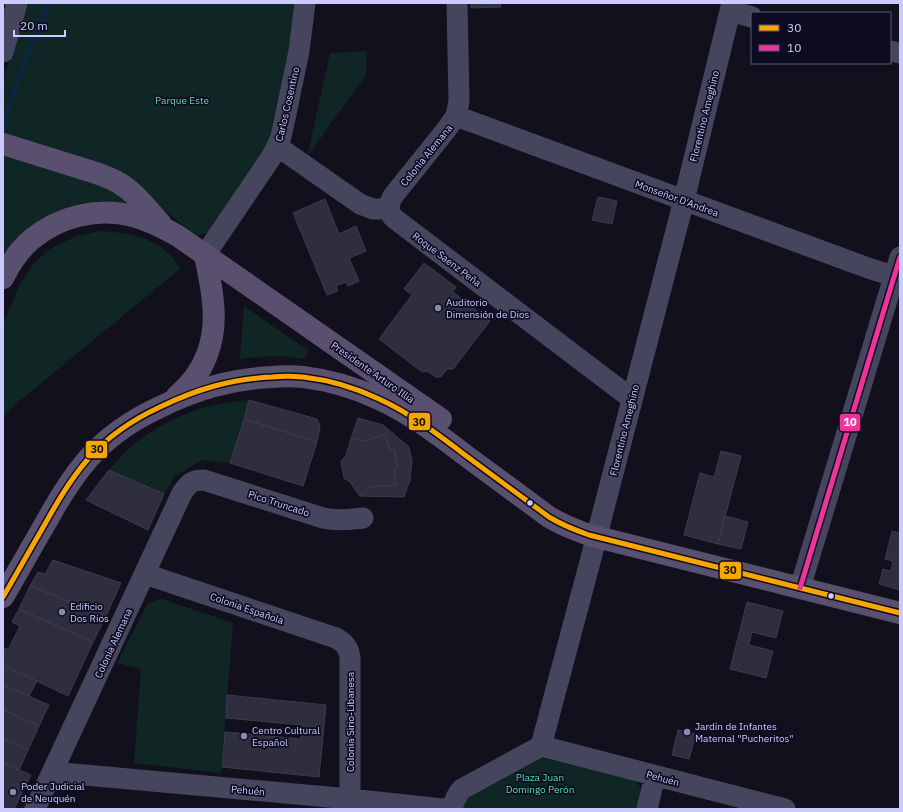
<svg xmlns="http://www.w3.org/2000/svg" width="903" height="812" viewBox="0 0 903 812" font-family="'IBM Plex Sans',sans-serif">
<rect width="100%" height="100%" fill="#12101c"/>
<!-- green -->
<path fill="#0f2625" d="M25,3H298L271,141L209,231C203,236 199,236 193,233L130,183L3,135V81Z
M367,51L366,75L307,157L330,53Z
M3,151L98,180L131,204C124,203 116,202 109,201C81,200 42,211 23,234C15,242 9,252 3,261Z
M100,231C123,232 148,236 166,251C172,256 176,262 181,268L17,403L3,417V325L20,284L35,262L46,253L55,246L77,236Z
M244,306L309,351L304,359C282,355 263,356 240,359Z
M249,400L230,463L202,460L175,476L164,494L109,470C114,464 119,458 124,453C147,432 178,414 210,406C223,403 236,401 249,400Z
M162,599L233,623L221,773L134,763L141,669L117,663L148,603Z
M538,757L635,781C645,788 640,799 638,809H460L463,800Z"/>
<g fill="none" stroke-linecap="round" stroke-linejoin="round">
<!-- stream -->
<path stroke="#0d2640" stroke-width="5" d="M3,126L23,65L49,3"/>
</g>
<!-- building -->
<path fill="#2f2e3e" stroke="#3c3a50" d="M471,3H500L501,7L471,8Z
M598,197L617,201L612,224L592,220Z
M325,199L339,234L356,226L366,251L349,258L359,281L348,286L346,282L336,286L338,291L327,295L293,213Z
M424,263L456,287L453,292L490,321L453,369H447L441,377H436L427,371L422,372L379,339L412,295L404,289Z
M249,400L317,419L319,423L320,427L317,442L244,419Z
M358,418L383,425L409,447L412,461L410,480L404,497L360,496L371,487L396,485L394,468L398,467L394,449L390,450L385,434L366,441L351,438Z
M244,419L317,442L303,486L230,463Z
M385,434L390,450L394,449L398,467L394,468L396,485L371,487L360,496L350,482L344,478L341,461L346,456L351,438L366,441Z
M721,451L741,456L718,544L684,535L700,473L714,477Z
M109,470L164,494L148,530L86,500Z
M725,516L748,522L741,549L718,544Z
M892,531L900,533V590L879,584L883,569L891,571L893,561L885,559Z
M53,560L121,583L106,616L30,586L38,572L45,574Z
M30,586L106,616L93,642L19,609Z
M747,602L783,611L776,638L752,632L749,645L773,651L766,678L730,669Z
M19,609L93,642L68,696L3,665V647L8,650L20,626L12,622Z
M3,665L37,681L29,696L3,685Z
M3,685L49,705L39,726L3,710Z
M227,695L326,705L319,777L222,767L225,732L301,739L302,725L226,718Z
M3,710L39,726L28,750L3,739Z
M678,730L696,734L689,759L672,755Z
M3,739L28,750L19,770L3,763Z
M3,763L31,775L14,809H3Z"/>
<g fill="none" stroke-linecap="round" stroke-linejoin="round">
<!-- minor -->
<path stroke="#45465d" stroke-width="21" d="M457,3L459,101L456,116L446,130L393,196C388,205 387,212 395,219L632,399
M730,11L752,17
M890,51L900,53
M3,52L17,3
M456,116L868,268L900,278
M277,146L360,204L373,209H389
M205,255L272,156L280,140L283,128L299,51L305,3
M145,574L336,638C345,643 349,648 350,658V799
M800,588L900,257
M541,746L785,809
M52,772L350,799L443,809
M35,809L182,493C189,483 192,480 204,480L323,518C337,521 349,520 363,518
M452,809C454,801 456,795 462,789L541,746L590,562L684,200L732,3
M647,809L655,776"/>
<!-- major -->
<path stroke="#59506f" stroke-width="22" d="M3,144L93,172C102,175 111,178 119,183C136,193 148,210 161,224
M3,278C10,264 20,249 32,239C60,216 98,207 133,216C149,220 164,228 178,236L441,419
M177,396C205,373 217,340 213,303C212,287 208,271 205,255
M3,597C16,575 28,553 41,531C55,506 69,481 88,459C108,436 132,420 160,407C197,389 231,379 272,377C282,376 293,376 303,377C329,380 356,388 379,399C412,414 440,436 469,458C495,477 522,497 549,517C562,525 575,530 589,535L900,613"/>
<!-- bus-1 casing -->
<g stroke="#0e0c20" stroke-width="8">
<path id="bus-1" d="M3,597C16,575 28,553 41,531C55,506 69,481 88,459C108,436 132,420 160,407C197,389 231,379 272,377C282,376 293,376 303,377C329,380 356,388 379,399C412,414 440,436 469,458C495,477 522,497 549,517C562,525 575,530 589,535L900,613"/>
</g>
<!-- bus-2 casing -->
<g stroke="#0e0c20" stroke-width="8">
<path id="bus-2" d="M800,588L900,257"/>
</g>
<!-- bus-1 -->
<use href="#bus-1" stroke="#f7a600" stroke-width="5"/>
<!-- bus-2 -->
<use href="#bus-2" stroke="#ef339a" stroke-width="5"/>
</g>
<!-- markers -->
<g fill="#8a8ab0" stroke="#0e0c20" stroke-width="1.5">
<circle cx="438" cy="308" r="4"/>
<circle cx="62" cy="612" r="4"/>
<circle cx="687" cy="732" r="4"/>
<circle cx="244" cy="736" r="4"/>
<circle cx="13" cy="792" r="4"/>
</g>
<g fill="#cbcbff" stroke="#0e0c20" stroke-width="1.5">
<circle cx="530" cy="503" r="3.5"/>
<circle cx="831" cy="596" r="3.5"/>
</g>
<g text-anchor="middle" stroke-width="3.5" stroke-linejoin="round" paint-order="stroke">
<!-- park labels -->
<g font-size="10" fill="#57dfae" stroke="#0e0c20">
<text x="182" y="104">Parque Este</text>
<text x="540" y="781">Plaza Juan<tspan x="540" dy="12">Domingo Perón</tspan></text>
</g>
<!-- street labels -->
<g font-size="10" fill="#cbcbff" stroke="#0e0c20">
<text transform="translate(287 104) rotate(-77)" y="4">Carlos Cosentino</text>
<text transform="translate(704 116) rotate(-76)" y="4">Florentino Ameghino</text>
<text transform="translate(426 155) rotate(-51)" y="4">Colonia Alemana</text>
<text transform="translate(677 198) rotate(20)" y="4">Monseñor D'Andrea</text>
<text transform="translate(447 259) rotate(37)" y="4">Roque Saenz Peña</text>
<text transform="translate(373 372) rotate(35)" y="4">Presidente Arturo Illia</text>
<text transform="translate(624 430) rotate(-76)" y="4">Florentino Ameghino</text>
<text transform="translate(279 503) rotate(18)" y="4">Pico Truncado</text>
<text transform="translate(247 608) rotate(19)" y="4">Colonia Española</text>
<text transform="translate(113 643) rotate(-65)" y="4">Colonia Alemana</text>
<text transform="translate(350 722) rotate(-90)" y="4">Colonia Sirio-Libanesa</text>
<text transform="translate(663 778) rotate(15)" y="4">Pehuén</text>
<text transform="translate(248 790) rotate(5)" y="4">Pehuén</text>
</g>
<!-- poi labels -->
<g font-size="10" fill="#cbcbff" stroke="#0e0c20" text-anchor="start">
<text x="446" y="306">Auditorio<tspan x="446" dy="12">Dimensión de Dios</tspan></text>
<text x="70" y="610">Edificio<tspan x="70" dy="12">Dos Ríos</tspan></text>
<text x="695" y="730">Jardín de Infantes<tspan x="695" dy="12">Maternal "Pucheritos"</tspan></text>
<text x="252" y="734">Centro Cultural<tspan x="252" dy="12">Español</tspan></text>
<text x="21" y="790">Poder Judicial<tspan x="21" dy="12">de Neuquén</tspan></text>
</g>
</g>
<g stroke="#0e0c20" stroke-width="1.5">
<rect x="408" y="412" width="23" height="19" rx="4" fill="#f7a600"/>
<rect x="839" y="413" width="22" height="19" rx="4" fill="#ef339a"/>
<rect x="85" y="440" width="23" height="19" rx="4" fill="#f7a600"/>
<rect x="719" y="561" width="23" height="19" rx="4" fill="#f7a600"/>
</g>
<g font-size="11" text-anchor="middle" font-weight="bold" fill="#fff">
<text x="850" y="426">10</text>
</g>
<g font-size="11" text-anchor="middle" font-weight="bold" fill="#111">
<text x="419" y="426">30</text>
<text x="97" y="453">30</text>
<text x="730" y="574">30</text>
</g>
<!-- border -->
<rect width="903" height="812" fill="none" stroke="#cbcbff" stroke-width="8"/>
<!-- legend -->
<rect x="751" y="12" width="140" height="52" fill="#0e0c20" stroke="#5a5879"/>
<rect x="759" y="25" width="20" height="6" fill="#f7a600" stroke="#5a5879"/>
<text x="787" y="32" font-size="12" fill="#cbcbff">30</text>
<rect x="759" y="45" width="20" height="6" fill="#ef339a" stroke="#5a5879"/>
<text x="787" y="52" font-size="12" fill="#cbcbff">10</text>
<!-- scale -->
<path d="M14 30v6h51v-6" fill="none" stroke="#cbcbff" stroke-width="2"/>
<text x="20" y="30" font-size="12" fill="#cbcbff" stroke="#0e0c20" stroke-width="3" paint-order="stroke">20 m</text>
</svg>
